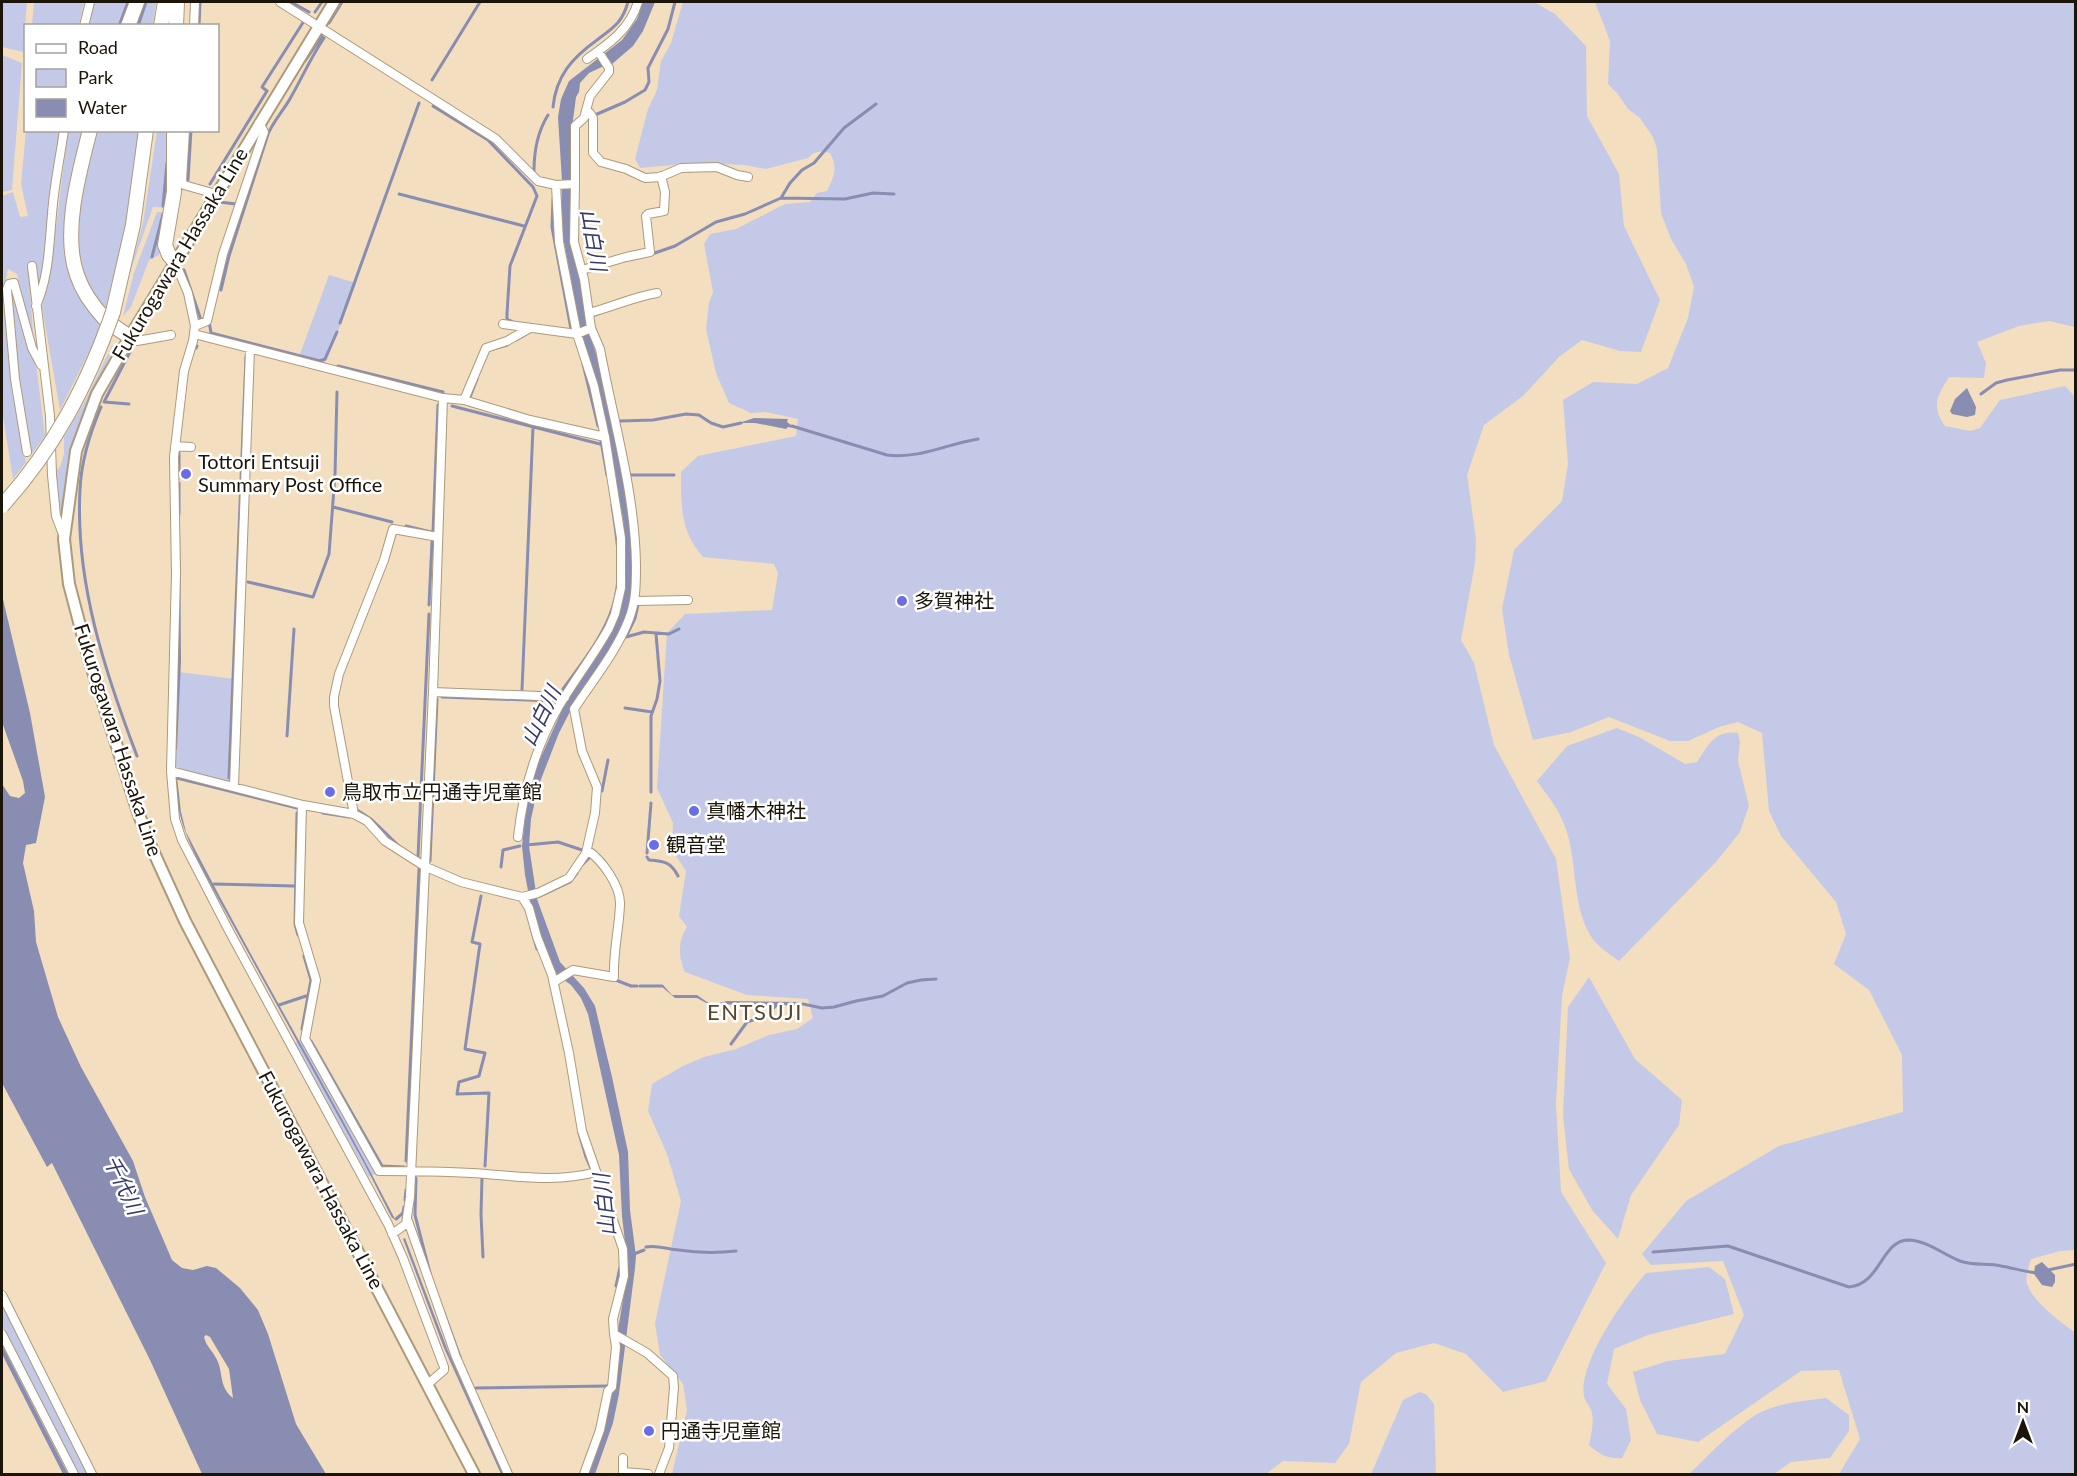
<svg xmlns="http://www.w3.org/2000/svg" width="2077" height="1476" viewBox="0 0 2077 1476" font-family="Lato,'Noto Sans JP',sans-serif">
<rect width="100%" height="100%" fill="#f3dfbf"/>
<!-- green -->
<path fill="#c4c9e7" d="M2,2H27L23,52L2,47Z
M34,2H84L79,25H32Z
M93,2H131L122,25L88,26Z
M143,2H156L153,25L134,26Z
M683,2H1534L1555,14L1586,46L1587,116L1619,174L1624,226L1660,300L1641,352L1620,351L1582,340L1560,356L1523,396L1484,425L1467,475L1476,539L1475,563L1461,640L1474,663L1494,745L1556,859L1570,958L1562,996L1556,1104L1561,1192L1606,1263L1546,1381L1503,1392L1466,1354L1434,1343L1396,1353L1361,1382L1349,1444L1335,1463L1283,1461L1266,1474H672L687,1410L683,1384L660,1355L655,1323L681,1201L667,1154L648,1111L652,1084L683,1066L704,1057L736,1049L769,1035L797,1029L813,1018L808,999L747,995L685,972C678,958 678,940 687,927L679,916L686,871L672,850L673,823L657,788L667,633L685,614L772,610L778,573L774,564L703,557C680,531 681,505 681,472L698,456L796,436L798,419L766,412L751,413L729,403L716,373L706,329L709,303L713,292L704,244L710,234L736,229L785,204L810,202L817,193L827,191C834,176 838,168 830,153L822,151L814,153L808,158L766,169L744,165L694,163L640,168L635,159L648,109L657,90L661,61L671,43Z
M1595,2H2075V327L2049,321L2019,326L1977,342L1986,363L1984,378L1949,377C1937,396 1931,406 1945,426L1970,431L1980,428L2000,400L2065,386L2075,397V1250L2060,1251L2031,1259C2029,1267 2024,1278 2028,1286C2034,1302 2061,1323 2075,1332V1474H1839L1860,1439L1839,1370L1801,1371L1698,1442L1657,1434L1640,1400L1633,1372L1668,1361L1725,1354L1744,1315L1723,1261L1651,1265L1642,1254L1686,1201L1779,1146L1903,1112L1902,1055L1869,990L1834,964L1846,934L1836,902L1781,836L1769,811L1762,733L1738,722L1719,727L1688,741H1670L1609,717L1571,732L1533,740L1509,655L1502,609L1514,550L1562,501L1568,464L1563,400L1593,382L1637,384L1668,368L1688,318L1694,287L1686,264L1671,239L1661,213L1657,149L1653,137L1640,118L1628,109L1617,93L1608,84L1610,41Z
M2,55L22,63L12,190L2,192Z
M26,131H60L50,197L42,284L38,293L35,263L28,264L34,344L17,274L8,269C0,288 22,431 26,462L13,479L2,410V196L13,192L20,217L28,216L21,184Z
M68,131H84L66,237L100,323L96,338L60,410L42,307L51,266Z
M95,131H141L125,232L105,310C97,301 87,287 82,275C66,239 87,168 95,131Z
M157,131H170L168,208L153,207L129,275L143,223Z
M157,212H167L159,255L149,260L131,307L123,316L134,273Z
M329,275L356,283L327,360L324,363L299,357Z
M13,291L37,371L45,436L31,455L18,384L11,296Z
M113,344L111,354L88,401L68,459L62,516L59,513L55,472L60,467L64,454V437L85,401Z
M178,672L235,679L230,782L174,767Z
M1617,728L1641,738L1685,764L1697,762C1709,745 1714,730 1738,733L1740,742L1738,761L1749,806L1740,832L1716,862L1619,961C1608,953 1595,945 1589,933C1571,900 1578,858 1564,824C1558,808 1547,795 1537,781L1567,746Z
M1589,977L1635,1059L1682,1100L1679,1125L1631,1195L1618,1239L1592,1210L1569,1169L1563,1116L1568,1007Z
M302,1038L374,1170L377,1173L369,1177L294,1043Z
M1709,1267L1725,1279L1734,1314L1648,1335L1614,1349L1607,1384L1626,1409L1631,1440L1622,1458C1607,1459 1600,1455 1589,1445C1591,1435 1594,1424 1592,1413C1591,1407 1585,1402 1584,1396C1578,1363 1625,1297 1646,1273Z
M2,1301L89,1474H77L2,1325Z
M1419,1392L1426,1394L1434,1404L1436,1474H1371L1403,1400Z
M1826,1398L1849,1415V1431L1830,1458L1791,1462L1774,1474H1689C1709,1455 1730,1432 1754,1416C1775,1403 1802,1401 1826,1398Z"/>
<!-- water -->
<path fill="#888db1" fill-rule="evenodd" d="M643,2H655L643,31L633,46L612,64L604,66L589,73L580,83L579,92L576,97L572,128L579,269L590,335L603,376L627,500L633,566L631,596L625,621L615,641L578,696L559,733L538,787L531,819L529,846L537,899L560,962L584,988L595,1006L612,1077L628,1152L630,1210L636,1256L635,1268L619,1394L613,1423L595,1474H586L600,1437L627,1276V1259L622,1216L619,1155L588,1014L581,998L571,985L557,975L549,958L531,906L525,875L522,846L527,799L536,768L570,692L597,656L615,622L624,592L626,571L623,519L607,432L596,380L580,328L561,225L562,181L558,117L561,99L569,81L622,40L637,19Z
M1967,388L1976,407L1975,415L1967,417L1952,414L1950,411L1955,399Z
M754,418L788,419L787,422L795,428L788,427L786,429L755,423H739Z
M178,526H180L181,661L177,749H176L178,681Z
M2,595L30,713L45,797L36,843L26,845L23,863L34,911L36,942L58,1017L81,1067L133,1161L145,1197L172,1260L182,1268L193,1270L207,1266L216,1268L240,1288L258,1310L268,1334L296,1424L326,1474H202L150,1360L52,1163L47,1167L2,1083V784L10,796L19,798L25,793L23,781L2,722ZM206,1335L210,1337L229,1369L233,1398C218,1386 224,1372 216,1358C212,1350 206,1346 204,1337Z
M175,759L181,812L186,832C253,963 328,1088 395,1219L392,1218L364,1163L208,880C186,838 172,808 175,759Z
M663,985L672,995H697L707,1002L715,1004L727,1001L797,1002L807,1005L743,1006L726,1004L714,1007L697,998H675L661,986Z
M405,1238L448,1351L503,1474H501L444,1348L403,1239Z
M2042,1262L2055,1275V1282L2052,1287L2042,1285L2034,1274L2035,1266Z
M2,1345L68,1474H63L2,1354Z"/>
<g fill="none" stroke-linecap="round" stroke-linejoin="round">
<!-- stream -->
<path stroke="#888db1" stroke-width="3" d="M291,2L309,12
M315,12L322,2
M329,23L342,2
M119,26L128,2
M138,26L146,2
M199,26L200,2
M305,61L322,36
M432,80L480,2
M433,106L488,140L533,187L537,196L510,266L507,314V319L513,322
M553,107C556,76 572,58 597,40C614,27 622,23 628,2
M595,115L625,102L645,90L649,82L648,68L668,29L675,2
M534,171C534,152 538,131 548,115
M188,180L191,130
M210,184L267,91L262,87L304,21
M399,194L524,226
M781,198L790,183L802,170L814,163L844,128L876,104
M553,199L552,227L571,329
M219,202L236,204
M163,206L167,163
M652,254L675,246L716,222L745,214L781,198L845,199L873,193L894,194
M152,257L163,214
M184,270L201,320
M218,289L225,263
M221,290L229,256L268,134C274,120 284,110 291,97C302,78 311,57 324,38
M209,321L211,333L320,361L325,359L337,332
M340,323L419,103
M516,340L530,332
M196,348L197,346
M493,349L507,345
M583,364L598,426
M338,366L443,392
M1981,394L1996,383L2007,380L2060,370H2076
M470,397L477,379
M129,404L104,402L132,348
M452,406L600,444
M101,407C90,433 81,462 80,490C75,582 105,672 137,756
M620,421L653,420L686,414L699,415L711,423L723,427L741,423
M792,426L887,455C920,459 947,444 978,439
M601,441L607,475
M179,471V453
M631,475H674
M179,483V514
M333,507L392,522
M406,526L431,532
M433,532L438,405
M248,582L313,597L329,554L335,475L337,392
M429,605L432,542
M638,605L635,618L626,637L644,632L669,634L679,629
M563,689C581,664 604,636 613,606C623,575 617,537 612,505
M522,690L533,427
M442,697L554,701
M625,708L652,712
M287,736L294,629
M177,778L297,808
M229,778L246,357
M602,791L608,760
M651,792V716L657,699L660,681L656,634
M357,810L371,819L400,847
M297,813L295,924L298,935
M323,813L349,817
M526,845L558,842L582,850
M647,853L651,803
M418,857L429,614
M647,857L649,860C664,861 671,862 678,876
M430,861L437,699
M582,865L589,858
M501,867L503,850L520,846
M214,884L294,886
M481,896L472,942L480,944L465,1049L485,1053L479,1076L459,1082L457,1094L489,1093L485,1166
M538,897L570,882L577,873
M531,928L537,949
M613,979L631,986H637
M640,986H662
M803,1004L822,1008L834,1007L856,1001L883,996L907,983L921,980L936,979
M279,1005L306,996
M759,1007L760,1019
M302,1029L311,980L304,956
M311,1041L382,1166L404,1167
M731,1044L747,1022L765,1016L778,1004
M579,1133L586,1157L592,1171
M406,1161L419,869
M593,1175L597,1186
M416,1178L415,1215L430,1273
M482,1178L481,1214L483,1257
M405,1200L406,1190
M396,1219L403,1213L404,1207
M646,1247C657,1245 667,1249 679,1250C698,1253 717,1253 736,1251
M1653,1252L1728,1246L1849,1287C1881,1284 1881,1241 1908,1240C1926,1240 1944,1255 1960,1261C1973,1266 1987,1263 2001,1266C2013,1268 2025,1272 2038,1273
M634,1254L644,1250
M2048,1270L2076,1264
M616,1286L620,1267
M444,1313L460,1357
M476,1388L607,1386"/>
<!-- street casing -->
<g stroke="#ad9a7b" stroke-width="10">
<path id="street" d="M84,26L90,2
M194,26L195,2
M587,59C610,43 630,29 638,2
M586,111L590,113L593,118V153L601,162L626,169L645,178L660,177L681,168L717,167L737,175L748,177
M185,130L182,181L184,185L216,194
M575,184V126L584,118L590,96L609,72V68L598,51
M175,262L188,293L195,326L193,341L184,371L174,457L176,574L171,771L175,819L182,840L228,929L388,1224L403,1258L444,1367V1370L428,1384
M32,266L50,416L52,475L56,516L64,537
M582,270L626,257L650,252L646,216L648,214L664,211L665,192L661,176
M36,306C49,276 49,246 52,214C54,186 60,158 64,130
M589,313C612,307 633,297 657,293
M503,324L577,334L591,328
M195,326L207,321L223,254L264,132L259,123
M194,334L443,398L464,400L530,420L605,437
M130,337L137,341L171,335
M464,400L486,348L507,341L530,328
M175,446L191,447
M27,452L15,379L7,289L9,284L14,283L32,348L41,365
M635,601L688,600
M433,692L565,697
M171,771L303,805L354,814L367,821L385,841L424,866L461,882L522,897L538,893L569,878L586,853L595,813L597,787L582,751L574,709C593,680 617,651 629,619C636,601 636,584 636,565C635,492 613,420 600,349L591,328L584,279L574,242L575,184L556,185L538,181L496,139L280,2
M234,786L250,349
M302,805L299,923L316,980L305,1039L379,1171C414,1171 451,1171 486,1174C522,1177 561,1182 596,1172
M354,814L334,706V697L339,674L384,560L393,529L438,537
M518,837C523,791 536,746 559,706C575,679 594,655 609,628L615,614L621,588V538L605,437L594,386L577,334L559,242L556,185
M522,897L529,908L537,937L552,975L569,1053L582,1131L623,1249L624,1276L613,1319L614,1334L647,1353L673,1376L674,1387L669,1448L659,1474
M554,982L573,970L614,977C613,952 619,929 620,905C621,886 602,860 587,850
M408,1221L456,1357L508,1474
M392,1234L406,1224L410,1197L433,692L443,398
M2,1295L92,1474
M2,1334L74,1474
M623,1458V1472L648,1474
M584,1474L600,1430L608,1391L612,1387L616,1347L614,1334"/>
</g>
<!-- secondary casing -->
<g stroke="#ad9a7b" stroke-width="14">
<path id="secondary" d="M334,2L130,337L97,394L76,451L64,539L69,584L88,656L138,812L149,842L185,921L474,1474"/>
</g>
<!-- highway casing -->
<g stroke="#ad9a7b" stroke-width="16">
<path id="highway" d="M128,26L137,2
M161,26L165,2
M176,26L177,2
M90,130C79,173 62,233 77,275C82,290 93,306 104,318C111,325 121,331 130,337
M174,130V192L165,245L169,255L175,262
M113,312L133,225L146,130"/>
</g>
<!-- street -->
<use href="#street" stroke="#fff" stroke-width="8"/>
<!-- secondary -->
<use href="#secondary" stroke="#fff" stroke-width="10"/>
<!-- highway -->
<use href="#highway" stroke="#fff" stroke-width="14"/>
<!-- highway-bridge casing -->
<g stroke="#ad9a7b" stroke-width="16" stroke-linecap="butt">
<path id="highway-bridge" d="M2,506C55,447 87,386 113,312"/>
</g>
<!-- highway-bridge -->
<use href="#highway-bridge" stroke="#fff" stroke-width="14"/>
</g>
<!-- markers -->
<g fill="#6a6de6" stroke="#fff" stroke-width="2">
<circle cx="186" cy="474" r="6"/>
<circle cx="902" cy="601" r="6"/>
<circle cx="330" cy="792" r="6"/>
<circle cx="694" cy="811" r="6"/>
<circle cx="654" cy="845" r="6"/>
<circle cx="649" cy="1431" r="6"/>
</g>
<g text-anchor="middle" stroke-width="5" stroke-linejoin="round" paint-order="stroke">
<!-- street labels -->
<g font-size="20" fill="#1b1408" stroke="#fff">
<text transform="translate(180 254) rotate(-59)" y="7">Fukurogawara Hassaka Line</text>
<text transform="translate(118 740) rotate(72)" y="7">Fukurogawara Hassaka Line</text>
<text transform="translate(321 1180) rotate(62)" y="7">Fukurogawara Hassaka Line</text>
</g>
<!-- poi labels -->
<g font-size="20" fill="#1b1408" stroke="#fff" text-anchor="start">
<text x="198" y="469">Tottori Entsuji<tspan x="198" dy="23">Summary Post Office</tspan></text>
<text x="914" y="608">多賀神社</text>
<text x="342" y="799">鳥取市立円通寺児童館</text>
<text x="706" y="818">真幡木神社</text>
<text x="666" y="852">観音堂</text>
<text x="661" y="1438">円通寺児童館</text>
</g>
<!-- water labels -->
<g font-size="21" font-style="italic" fill="#373a6c" stroke="#fff">
<text transform="translate(593 240) rotate(80)" y="7">山白川</text>
<text transform="translate(541 716) rotate(-64)" y="7">山白川</text>
<text transform="translate(123 1185) rotate(65)" y="7">千代川</text>
<text transform="translate(605 1205) rotate(-96)" y="7">山白川</text>
</g>
<!-- quarter labels -->
<g font-size="22" letter-spacing="1.5" fill="#58472c" stroke="#fff">
<text x="755" y="1020">ENTSUJI</text>
</g>
</g>
<!-- border -->
<rect width="2077" height="1476" fill="none" stroke="#1b1408" stroke-width="6"/>
<!-- legend -->
<rect x="24" y="24" width="195" height="108" fill="#ffffff" stroke="#a4a19c" stroke-width="1.5"/>
<rect x="36" y="44" width="30" height="9" fill="#ffffff" stroke="#a4a19c" stroke-width="1.5"/>
<text x="78" y="54" font-size="18" fill="#1b1408">Road</text>
<rect x="36" y="69" width="30" height="18" fill="#c4c9e7" stroke="#a4a19c" stroke-width="1.5"/>
<text x="78" y="84" font-size="18" fill="#1b1408">Park</text>
<rect x="36" y="99" width="30" height="18" fill="#888db1" stroke="#a4a19c" stroke-width="1.5"/>
<text x="78" y="114" font-size="18" fill="#1b1408">Water</text>
<!-- north arrow -->
<g transform="translate(2023 1422)" stroke="#ffffff" stroke-width="4.5" paint-order="stroke">
<path d="M0-4.5L10 22L0 15L-10 22Z" fill="#1b1408"/>
<text y="-9" font-size="16" font-weight="bold" text-anchor="middle" fill="#1b1408">N</text>
</g>
</svg>
